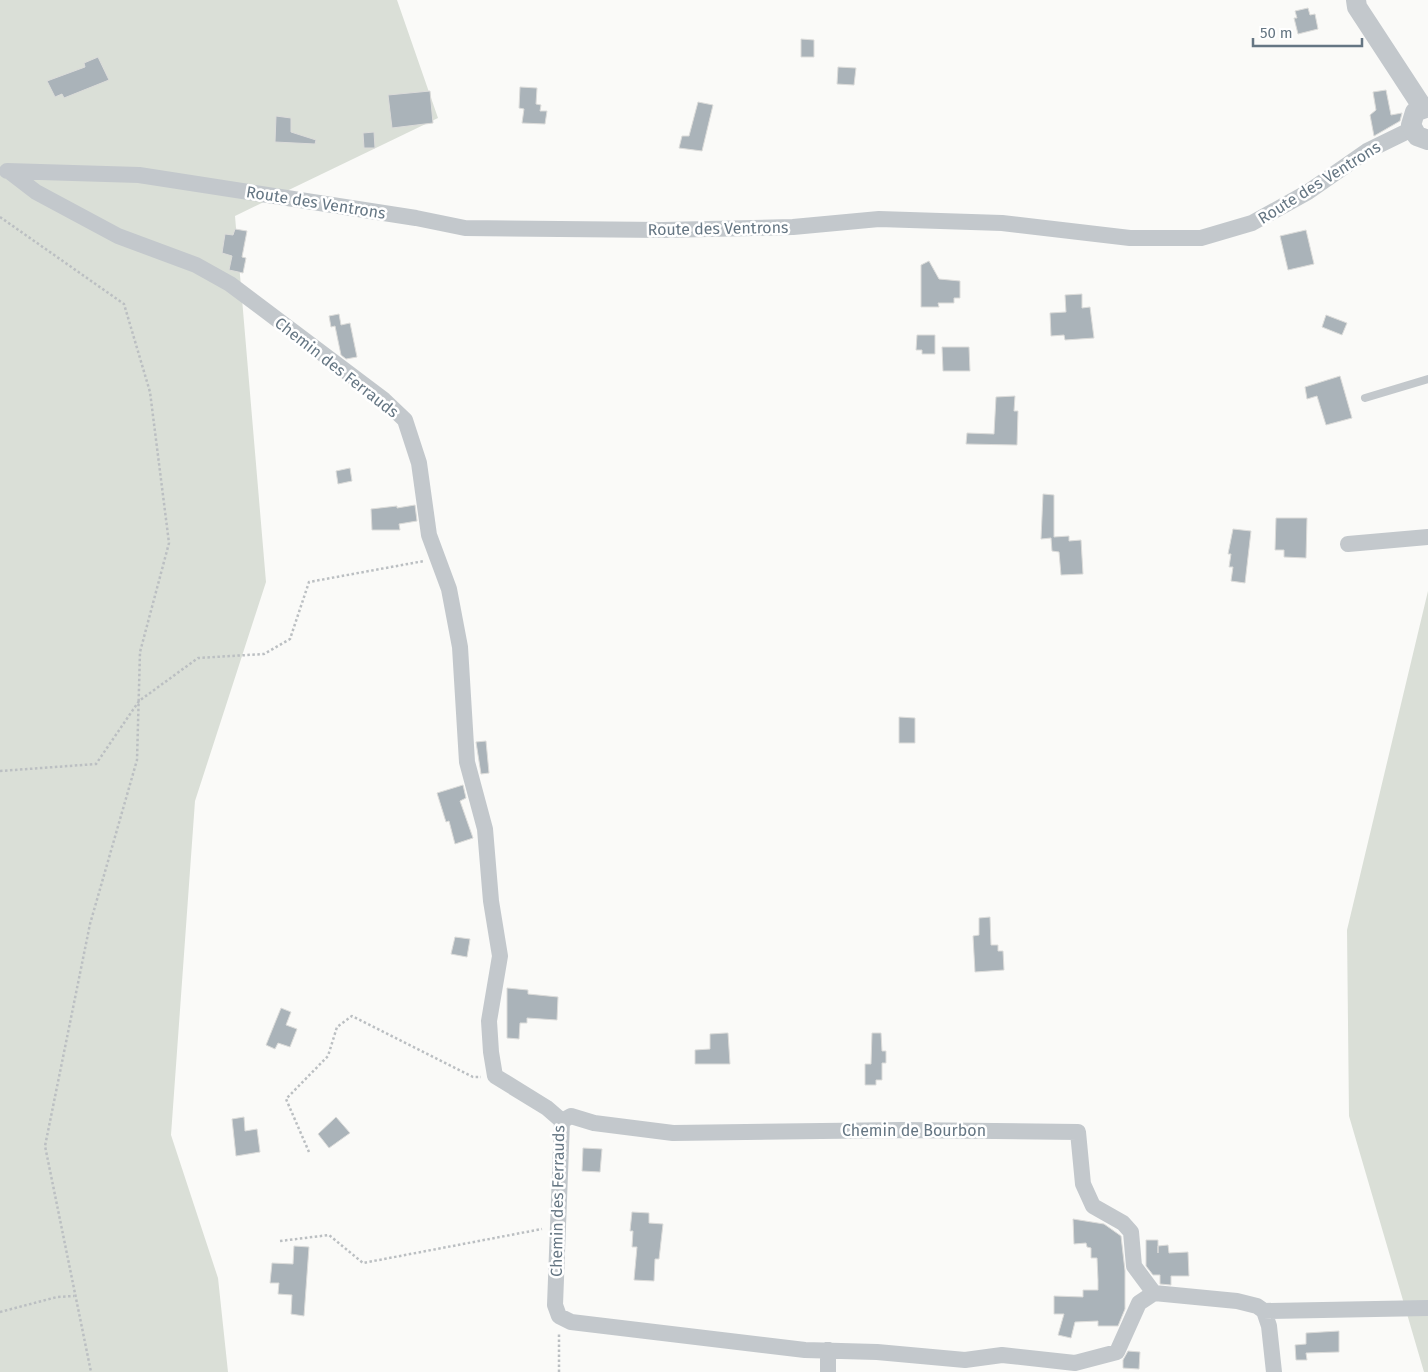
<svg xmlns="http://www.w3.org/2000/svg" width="1428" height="1372" viewBox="0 0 1428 1372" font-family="'Fira Sans',sans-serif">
<rect width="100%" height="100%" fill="#fafaf8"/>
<!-- green -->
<path fill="#dadfd7" d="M0,0H397L438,118L235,216L266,582L195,801L171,1135L218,1278L228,1372H0Z
M1428,591V1372H1424L1349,1116L1347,930Z"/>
<!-- building -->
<path fill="#aab3b9" stroke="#dcdcda" d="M1308,8L1310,15L1315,14L1318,29L1298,34L1294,18H1297L1295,11Z
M801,39L814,40V57H801Z
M98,57L109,80L64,98L62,94L55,97L47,81L85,67L84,63Z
M838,67L856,68L854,85L837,84Z
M520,87L537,88L536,104L541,105L540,111H547L545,124L522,123L524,109L519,108Z
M1386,90L1391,115L1402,113L1400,121L1374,136L1370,115L1376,110L1373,92Z
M430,91L433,123L392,128L388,95Z
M698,102L713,105L702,151L679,148L682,136H689Z
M276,116L291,118V132L316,140L315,144L275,142Z
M374,132L375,148H364L363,133Z
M235,229L247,231L242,257L246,258L243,273L229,270L232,256L222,253L225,234L233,235Z
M1306,230L1314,264L1288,270L1280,236Z
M929,261L939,279L960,281V298H954V303H938L939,307H921V265Z
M1082,294V308L1090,307L1094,338L1065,340L1064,335L1051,336L1050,313L1066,312L1065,295Z
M339,314L341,325L350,323L357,357L346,359L341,355L335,326L331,327L329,316Z
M1326,315L1347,323L1342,335L1322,327Z
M917,335H935V354H922V350H916Z
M942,347H969L970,371H943Z
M1340,376L1352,418L1326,425L1317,396L1307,399L1305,387Z
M1015,396L1014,411H1018L1017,445L966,444L967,433L994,434L996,397Z
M350,468L352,481L338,484L336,471Z
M1043,494L1054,495V537L1069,536V541L1081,540L1083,574L1061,575L1059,552L1052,551L1051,538L1041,539Z
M415,505L417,521L399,524L400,530H372L371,509L397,506V508Z
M1276,518H1307L1306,558L1284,557V550H1275Z
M1233,529L1251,531L1245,583L1231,581L1233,567H1229L1231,554H1228Z
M899,717L915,718V743H899Z
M486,741L489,773L481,774L476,742Z
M463,785L466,798L460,801L473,838L455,844L449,821L446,822L437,793Z
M990,917L991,945H998V951H1003L1004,970L975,972L973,936L979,935V918Z
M455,937L470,939L467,957L451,954Z
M507,988L528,990V994L558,997L557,1020L527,1018V1023H520L519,1039L507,1038Z
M281,1008L291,1012L286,1025L297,1029L290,1047L278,1043L275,1049L266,1045Z
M726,1033H728L730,1064H695V1050L710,1049V1034Z
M872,1033H881L882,1051H886V1063H882V1080H876V1085H865V1064H871Z
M244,1117L245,1131L257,1129L260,1152L236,1156L232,1119Z
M336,1117L350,1133L329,1148L318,1134Z
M583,1148L602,1149L600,1172L582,1171Z
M632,1212L649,1213V1223L663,1224L659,1259H655L654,1281L634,1280L637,1247H632L633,1231H630Z
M1073,1219L1104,1224L1121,1236L1125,1271V1309L1118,1326H1098V1321L1075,1322L1071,1338L1058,1335L1064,1314H1054V1296L1083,1297V1290H1098V1280L1097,1258H1091V1248L1087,1247L1086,1243L1074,1244Z
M1146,1240H1158V1253V1246L1168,1245L1169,1253L1188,1252L1189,1276H1171V1285L1160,1284V1275H1153L1146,1266Z
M294,1246L309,1247L304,1316L291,1314L292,1295L278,1294L279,1283H270L272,1263L293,1264Z
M1339,1331V1352L1306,1353L1307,1360H1296L1295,1345L1306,1344V1333Z
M1128,1351L1140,1352L1139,1369L1123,1368V1360Z"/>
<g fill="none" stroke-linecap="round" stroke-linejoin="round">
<!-- path -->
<path stroke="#bbbfc2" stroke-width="2.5" stroke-dasharray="2.5 2.5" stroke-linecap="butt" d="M0,217L124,304L150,392L169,543L140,652L137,760L90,924L45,1146L91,1372
M0,771L96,764L139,701L198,658L264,654L290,639L309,582L424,561
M309,1152L286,1099L328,1056L337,1027L352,1016L473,1077H481
M280,1241L329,1235L363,1263L542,1229
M0,1312L57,1297L74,1296
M559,1372V1333"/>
<!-- service -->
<path stroke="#c3c8cc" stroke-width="8" d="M1365,398L1428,379"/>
<!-- minor -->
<path stroke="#c3c8cc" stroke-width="16" d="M7,171L139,175L416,218L465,228L663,230L793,227L879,219L1002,223L1130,238H1201L1252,223L1308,192L1367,151L1412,129
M10,172L36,192L118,236L196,265L230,284L384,400L405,420L419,463L429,535L449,589L460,647L467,762L485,829L491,901L500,956L489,1021L491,1052L495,1076L547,1108L562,1121L555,1305L559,1316L571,1322L805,1350L877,1352L965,1360L1002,1355L1075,1363L1117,1352L1139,1303L1154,1293L1237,1301L1257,1306L1264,1311L1428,1308
M1348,544L1428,537
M562,1121L571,1116L594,1123L673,1133L901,1130L1078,1132L1083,1184L1093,1206L1123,1223L1131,1232L1134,1266L1154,1293
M1264,1311L1269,1326L1274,1372
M828,1350V1372"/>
<!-- tertiary -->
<path stroke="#c3c8cc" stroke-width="20" d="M1356,0L1357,7L1423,108
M1428,107L1415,112L1411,125L1417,136L1428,140"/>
</g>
<g text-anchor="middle" stroke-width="5" stroke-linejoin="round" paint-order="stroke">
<!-- street labels -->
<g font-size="16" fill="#657683" stroke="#fff">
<text transform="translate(1319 182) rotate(-32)" y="6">Route des Ventrons</text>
<text transform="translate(316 202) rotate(9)" y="6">Route des Ventrons</text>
<text transform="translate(718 228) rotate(-1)" y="6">Route des Ventrons</text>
<text transform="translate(337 367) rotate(38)" y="6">Chemin des Ferrauds</text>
<text x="914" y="1136">Chemin de Bourbon</text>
<text transform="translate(557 1201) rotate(-89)" y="6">Chemin des Ferrauds</text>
</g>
</g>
<!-- scale -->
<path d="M1253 38v8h109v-8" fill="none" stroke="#657683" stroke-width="2.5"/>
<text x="1260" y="38" font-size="15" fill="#657683" stroke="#ffffff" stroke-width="4" paint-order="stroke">50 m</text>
</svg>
